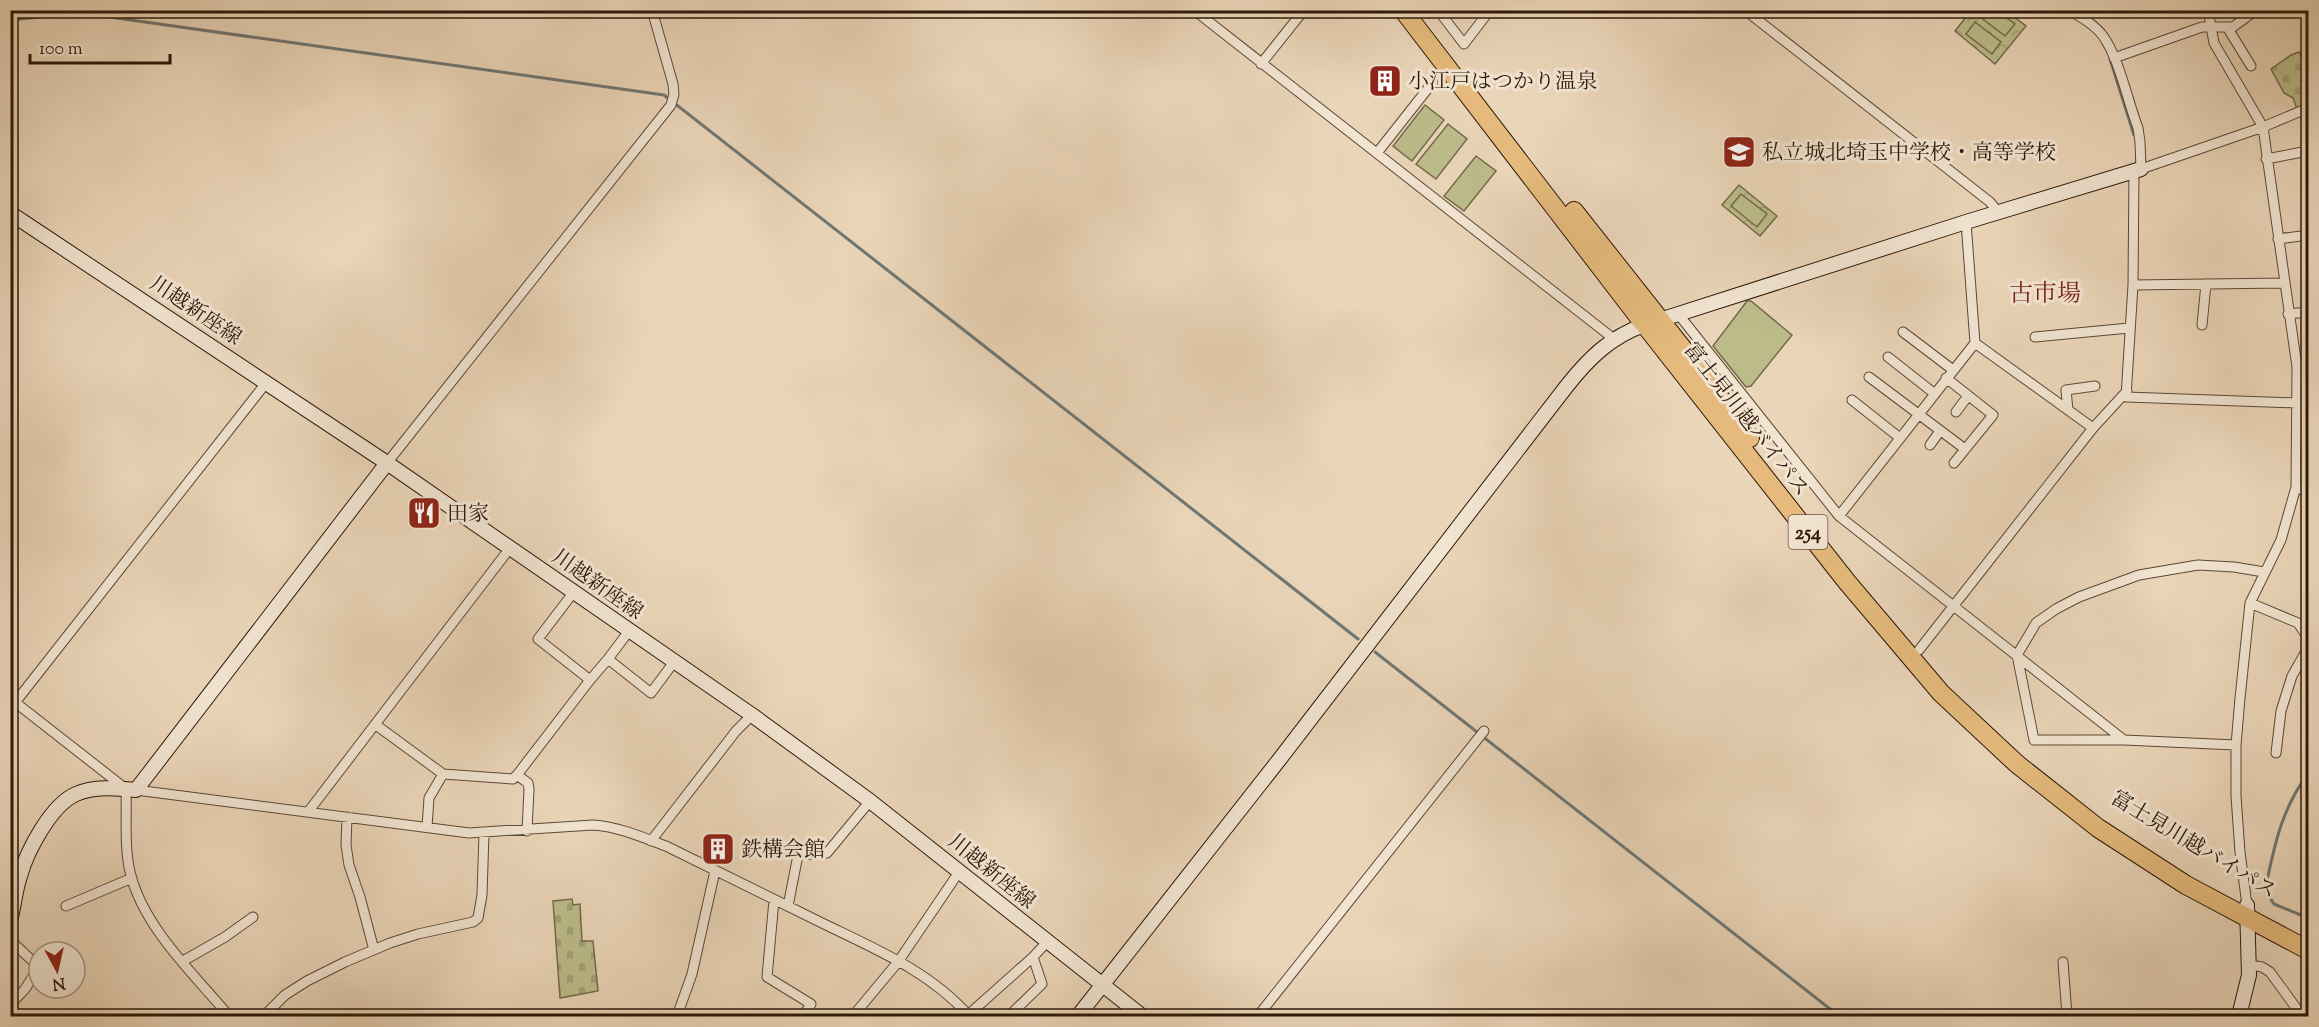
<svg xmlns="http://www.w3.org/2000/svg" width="2319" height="1027" viewBox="0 0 2319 1027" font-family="'Sorts Mill Goudy','Noto Serif JP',serif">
<defs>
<pattern id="cemetery-stones" width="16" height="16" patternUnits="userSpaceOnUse" patternTransform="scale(1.5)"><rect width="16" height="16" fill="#bcbc8b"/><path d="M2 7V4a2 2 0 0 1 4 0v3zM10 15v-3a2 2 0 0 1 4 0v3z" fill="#a2a177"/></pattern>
<pattern id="park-crowns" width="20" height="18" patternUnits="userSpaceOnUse" patternTransform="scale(1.5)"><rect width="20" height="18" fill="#bcbc8b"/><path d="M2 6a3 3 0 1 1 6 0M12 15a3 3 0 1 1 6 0" fill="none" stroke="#a2a177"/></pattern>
</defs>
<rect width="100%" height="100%" fill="#ead5b8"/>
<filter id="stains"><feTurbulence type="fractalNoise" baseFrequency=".00333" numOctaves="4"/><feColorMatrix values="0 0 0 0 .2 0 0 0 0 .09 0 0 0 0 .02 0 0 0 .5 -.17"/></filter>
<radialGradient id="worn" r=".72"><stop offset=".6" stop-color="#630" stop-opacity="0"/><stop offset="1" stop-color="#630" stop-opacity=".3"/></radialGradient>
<!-- cemetery -->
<path fill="url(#cemetery-stones)" stroke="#746a4a" stroke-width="1.5" d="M2299,52L2308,68L2306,69L2308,75V104L2297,109L2293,98L2284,93L2271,69L2291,55Z
M572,899L573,905L580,904L582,941H593L598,991L560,998L553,901Z"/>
<!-- park -->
<path fill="url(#park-crowns)" stroke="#746a4a" stroke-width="1.5" d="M1971,11H2006L2026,26L1995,64L1955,31Z
M1739,185L1777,216L1760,236L1722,205Z"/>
<!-- garden -->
<path fill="#bcbc8b" stroke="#746a4a" stroke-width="1.5" d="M1983,11H1997L2015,24L2005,36L1979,16Z
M1975,22L2001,42L1992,54L1966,34Z
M1425,105L1444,120L1412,161L1393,146Z
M1448,124L1467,139L1436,179L1416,164Z
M1476,156L1496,171L1464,211L1444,196Z
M1741,194L1767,214L1757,227L1731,206Z
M1747,301H1751L1792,335L1751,386L1746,387L1713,346Z"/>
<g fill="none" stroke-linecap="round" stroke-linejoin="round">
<!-- stream -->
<path stroke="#707773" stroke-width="3" d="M2062,10L2068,14
M10,20L81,13L664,95L1358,639
M2110,59L2134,135
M1375,652L1839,1016
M2308,774C2281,809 2274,848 2265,890L2274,904L2308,918
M10,1013L12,1016"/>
<!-- street casing -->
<g stroke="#5c4835" stroke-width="11">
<path id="street" d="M1194,10L1614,339
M1438,10L1464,44L1490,10
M1745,10L1990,202L1998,212
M2069,10C2081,17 2095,25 2103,36C2119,58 2128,102 2138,128L2140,142L2141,169L2263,127L2308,108
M2208,10L2214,43L2263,127L2297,367L2296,487L2281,540L2250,603L2240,698L2236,745V796L2240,852L2247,905
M2227,27L2251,66
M2114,58L2202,27H2233L2256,10
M1261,64L1304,10
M1377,153L1433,82
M2266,159L2308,151
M2134,170L2133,285L2126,397L2297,403
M1966,222L1975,343L2093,428
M2278,239L2308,235
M2133,285L2284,283
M2288,314L2308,312
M1679,315L1839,516
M2202,325L2206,284
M1903,332L1953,370
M2035,337L2129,328
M1975,343L1839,516L2124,740L2236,745
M1888,357L1935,394
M1869,377L1965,449
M1946,378L1993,415L1954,463
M1852,400L1900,438
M2068,410L2066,390L2095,386
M1956,412L1968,396
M1930,445L1940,431
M387,463L671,105L674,94L673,84L652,10
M2296,487L2308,492
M573,593L538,639L590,680L608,659L651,693L674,662
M2250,603L2298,623L2308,638
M1919,650L2093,428L2127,391
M608,659L629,631
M11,699L126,789C127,816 124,846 130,872C143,927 194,974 229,1016
M10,709L266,383
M376,725L443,774L513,779L517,775L590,680
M2124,740H2034L2017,655L2036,623L2056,609L2079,597L2139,575L2198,565L2234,567L2264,572
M2276,753L2281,711L2292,676L2308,648
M517,775L528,783L529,789L527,831
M136,790L469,833L593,825C620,827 642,837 668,847C718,872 769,897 820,922C873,948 930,971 969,1016
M308,812L510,548
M347,817L346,845L349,865L360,897L374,950
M427,827L429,798L443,774
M651,841L736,731L752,715
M774,900L767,977L811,1004L803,1016
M66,906L132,878
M788,906L798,855L827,853L870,801
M10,940L39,967
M183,961L225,937L253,917
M2063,962L2067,1016
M2249,965L2262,967L2270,972L2302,1016
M10,1005L25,989L39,967
M968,1015L1033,957L1047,942
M264,1016L285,995L307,981L345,962L390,943L418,934L473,922L478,918L482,895L484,833
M677,1016L692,974L715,871
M853,1016L898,962L959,872
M1009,1016L1042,984L1033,957
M1258,1016L1484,731"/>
</g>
<!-- secondary casing -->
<g stroke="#2d1909" stroke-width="16">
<path id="secondary" d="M10,213L387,463L752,715L870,801L1142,1016
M10,921C14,907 15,891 20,876C27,851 51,805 76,794C94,786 116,788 136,790L387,463
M1078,1016L1279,760L1566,387C1588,359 1610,337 1644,325L1966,222L2141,169
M2239,1016L2249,975L2247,905"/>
</g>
<!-- highway casing -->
<g stroke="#2d1909" stroke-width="20">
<path id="highway" d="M1403,10L1641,320L1847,582L1941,693L2017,764L2098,828L2186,885L2308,950
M1574,211L1691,359L1750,438"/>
</g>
<!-- street -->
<use href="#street" stroke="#f1e4d1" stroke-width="9"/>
<!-- secondary -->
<use href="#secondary" stroke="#f1e4d1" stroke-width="14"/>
<!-- highway -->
<use href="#highway" stroke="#e5ba7c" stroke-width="18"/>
</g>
<!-- icons -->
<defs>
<g id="building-square" transform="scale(1.725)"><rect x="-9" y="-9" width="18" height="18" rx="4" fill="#8f2418" stroke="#f1e4d1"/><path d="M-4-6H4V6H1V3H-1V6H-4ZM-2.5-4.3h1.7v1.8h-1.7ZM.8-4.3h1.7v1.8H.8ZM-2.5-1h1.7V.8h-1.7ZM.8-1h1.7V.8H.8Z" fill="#fff"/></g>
<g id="school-square" transform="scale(1.725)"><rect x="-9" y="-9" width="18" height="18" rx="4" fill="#8f2418" stroke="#f1e4d1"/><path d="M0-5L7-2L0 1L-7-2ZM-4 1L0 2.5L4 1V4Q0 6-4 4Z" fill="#fff"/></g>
<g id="restaurant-square" transform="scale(1.725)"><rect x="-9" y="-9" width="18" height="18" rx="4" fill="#8f2418" stroke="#f1e4d1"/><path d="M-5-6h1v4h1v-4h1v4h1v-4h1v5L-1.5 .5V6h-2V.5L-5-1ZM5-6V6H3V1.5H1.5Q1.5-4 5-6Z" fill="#fff"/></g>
</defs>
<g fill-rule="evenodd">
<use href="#building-square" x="1385" y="81"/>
<use href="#school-square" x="1739" y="152"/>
<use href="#restaurant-square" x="424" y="513"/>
<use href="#building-square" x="718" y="849"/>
</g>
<g text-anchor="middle" stroke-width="6" stroke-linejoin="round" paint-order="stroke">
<!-- shield labels -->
<rect fill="#f1e4d1" stroke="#685645" stroke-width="1.5" x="1788.5" y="515" width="39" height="34" rx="4.5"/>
<g font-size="20" font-weight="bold" fill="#2d1909">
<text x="1808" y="539">254</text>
</g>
<!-- poi labels -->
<g font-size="21" fill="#2d1909" stroke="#f1e4d1" text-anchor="start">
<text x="1408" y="88">小江戸はつかり温泉</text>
<text x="1762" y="159">私立城北埼玉中学校・高等学校</text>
<text x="447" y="520">田家</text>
<text x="741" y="856">鉄構会館</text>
</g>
<!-- street labels -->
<g font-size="21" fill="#2d1909" stroke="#f1e4d1">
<text transform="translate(196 310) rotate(34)" y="7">川越新座線</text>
<text transform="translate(1747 419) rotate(52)" y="7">富士見川越バイパス</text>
<text transform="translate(598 584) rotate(35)" y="7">川越新座線</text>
<text transform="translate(2194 844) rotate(31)" y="7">富士見川越バイパス</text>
<text transform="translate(992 871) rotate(39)" y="7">川越新座線</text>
</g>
<!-- quarter labels -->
<g font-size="24" fill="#7a1f14" stroke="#f1e4d1">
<text x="2045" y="301">古市場</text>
</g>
</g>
<!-- margin -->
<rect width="2319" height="1027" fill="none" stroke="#ead5b8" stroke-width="36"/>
<rect x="12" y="12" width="2295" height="1003" fill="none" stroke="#2d1909" stroke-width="3"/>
<rect x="18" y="18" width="2283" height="991" fill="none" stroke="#2d1909" stroke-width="1.5"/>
<!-- north arrow -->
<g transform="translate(57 970) rotate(172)"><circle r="28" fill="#f1e4d1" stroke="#a39381" stroke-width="1.5"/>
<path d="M0-4.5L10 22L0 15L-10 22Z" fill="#8f2418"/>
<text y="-9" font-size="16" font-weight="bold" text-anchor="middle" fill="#2d1909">N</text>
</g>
<!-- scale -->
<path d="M30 54v9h140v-9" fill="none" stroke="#2d1909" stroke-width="3"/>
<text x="39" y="54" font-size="18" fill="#2d1909" stroke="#f1e4d1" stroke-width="4.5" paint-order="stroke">100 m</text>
<rect width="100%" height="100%" filter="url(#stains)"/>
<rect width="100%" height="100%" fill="url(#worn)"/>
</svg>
